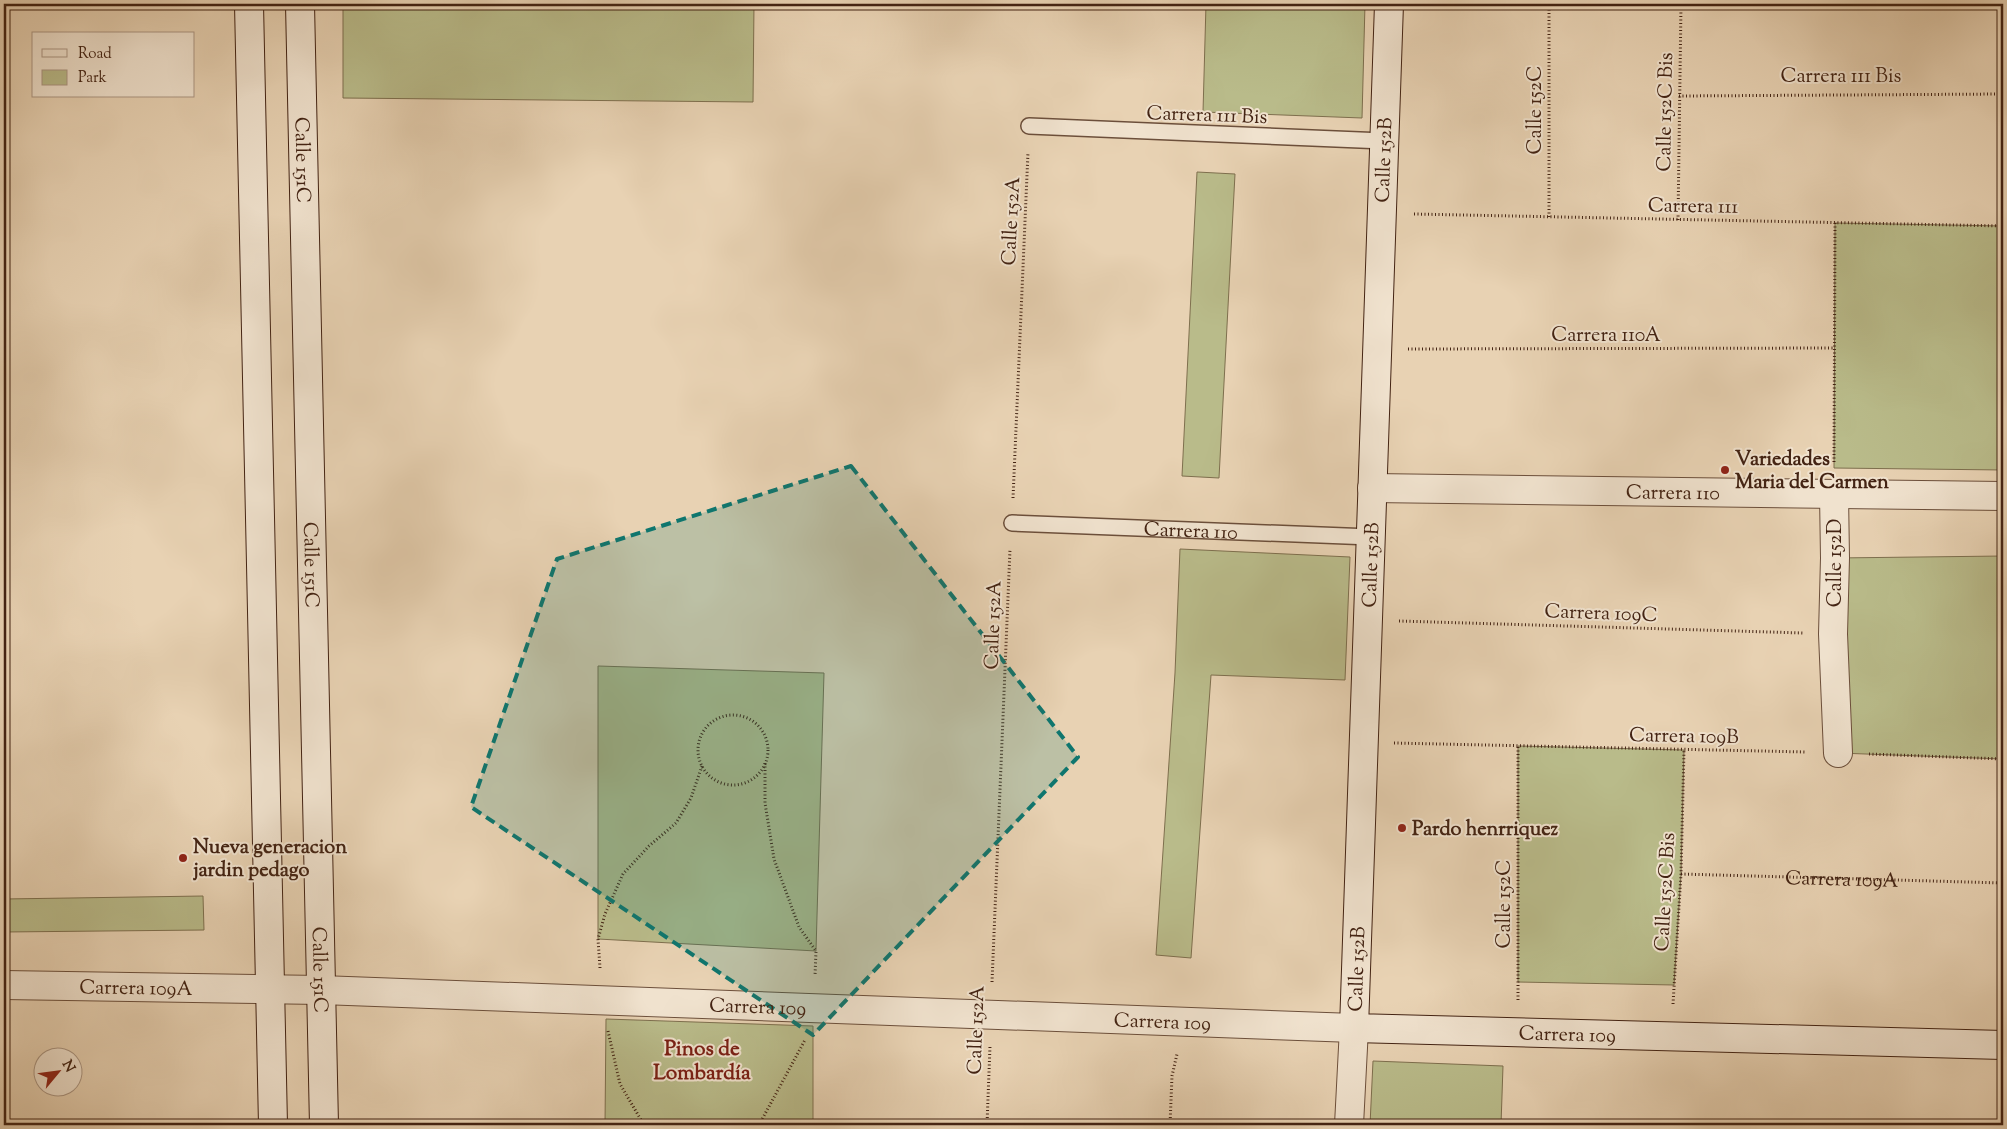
<svg xmlns="http://www.w3.org/2000/svg" width="2007" height="1129" viewBox="0 0 2007 1129" font-family="'Sorts Mill Goudy',serif">
<rect width="100%" height="100%" fill="#e8d2b3"/>
<filter id="stains"><feTurbulence type="fractalNoise" baseFrequency=".004" numOctaves="4"/><feColorMatrix values="0 0 0 0 .2 0 0 0 0 .09 0 0 0 0 .02 0 0 0 .5 -.17"/></filter>
<radialGradient id="worn" r=".72"><stop offset=".6" stop-color="#630" stop-opacity="0"/><stop offset="1" stop-color="#630" stop-opacity=".3"/></radialGradient>
<!-- green -->
<path fill="#b9bb8a" stroke="#7e6f4e" d="M343,4H754L753,102L343,98Z
M1206,4H1365L1362,118L1203,112Z
M1197,172L1235,174L1219,478L1182,476Z
M1835,223L2003,226V470L1834,468Z
M1180,549L1350,557L1345,680L1211,675L1191,958L1156,955L1175,673Z
M2003,556V759L1838,753L1835,558Z
M598,666L824,673L816,951L598,939Z
M1518,746L1684,750L1681,874L1674,985L1518,982Z
M203,896L204,930L4,932V899Z
M606,1019L813,1026V1125H605Z
M1373,1061L1503,1066L1501,1125H1370Z"/>
<g fill="none" stroke-linecap="round" stroke-linejoin="round">
<!-- lane casing -->
<g stroke="#6c4f3b" stroke-width="18">
<g id="lane">
<path d="M1029,126L1384,141"/>
<path id="s2" d="M1012,523L1371,537"/>
</g>
</g>
<!-- street casing -->
<g stroke="#6c4f3b" stroke-width="30">
<g id="street">
<path id="s3" d="M1372,488L2003,496"/>
<path d="M1834,494L1835,558L1833,634L1838,753"/>
<path id="s4" d="M4,985L321,990L1354,1028L1349,1125"/>
</g>
</g>
<!-- secondary casing -->
<g stroke="#432313" stroke-width="30">
<g id="secondary">
<path d="M249,4L273,1125"/>
<path id="s5" d="M300,4L324,1125"/>
<path id="s6" d="M1389,4L1354,1028L2003,1045"/>
</g>
</g>
<!-- path -->
<g stroke="#432313" stroke-width="3" stroke-dasharray="1 2.5" stroke-linecap="butt">
<path d="M1679,96L2003,94"/>
<path d="M1414,214L2003,226"/>
<path d="M1549,217V4"/>
<path d="M1678,220L1681,4"/>
<path d="M1408,349L1835,348"/>
<path d="M1834,462L1835,223"/>
<path d="M1013,498L1028,152"/>
<path d="M1399,621L1803,633"/>
<circle cx="733" cy="750" r="35"/>
<path d="M1394,743L1806,752"/>
<path d="M1869,754L2003,759"/>
<path d="M765,763V803L774,859L799,927L816,951L815,976"/>
<path id="s1" d="M1681,874L2003,883"/>
<path d="M600,968L598,939L605,914L623,874L649,846L676,823L691,798L702,766"/>
<path d="M992,982L1010,549"/>
<path d="M1518,1000V746"/>
<path d="M1673,1004L1681,874L1684,750"/>
<path d="M608,1031L620,1084L644,1125"/>
<path d="M759,1125L805,1040"/>
<path d="M987,1125L990,1046"/>
<path d="M1170,1125L1172,1076L1177,1054"/>
</g>
<!-- lane -->
<use href="#lane" stroke="#f0e2ce" stroke-width="15"/>
<!-- street -->
<use href="#street" stroke="#f0e2ce" stroke-width="28"/>
<!-- secondary -->
<use href="#secondary" stroke="#f0e2ce" stroke-width="28"/>
</g>
<!-- marked area -->
<path fill="#0f766e" fill-opacity="0.2" stroke="#0f766e" stroke-width="4" stroke-dasharray="10 6" stroke-linejoin="round" d="M851,466L1078,757L813,1035L471,807L557,559Z"/>
<!-- markers -->
<g fill="#8f2418" stroke="#f0e2ce" stroke-width="2">
<circle cx="1725" cy="470" r="5"/>
<circle cx="1402" cy="828" r="5"/>
<circle cx="183" cy="858" r="5"/>
</g>
<g text-anchor="middle" stroke-width="4" stroke-linejoin="round" paint-order="stroke">
<!-- street labels -->
<g font-size="20" fill="#432313" stroke="#f0e2ce">
<text x="1841" y="82">Carrera 111 Bis</text>
<text transform="translate(1534 110) rotate(-90)" y="7">Calle 152C</text>
<text transform="translate(1664 112) rotate(-89)" y="7">Calle 152C Bis</text>
<text transform="translate(1207 114) rotate(2)" y="7">Carrera 111 Bis</text>
<text dy="7" stroke="none"><textPath href="#s5" startOffset="156">Calle 151C</textPath></text>
<text transform="translate(1383 160) rotate(-88)" y="7">Calle 152B</text>
<text transform="translate(1693 205) rotate(1)" y="7">Carrera 111</text>
<text transform="translate(1010 221) rotate(-87)" y="7">Calle 152A</text>
<text x="1606" y="341">Carrera 110A</text>
<text dy="7" stroke="none"><textPath href="#s3" startOffset="301">Carrera 110</textPath></text>
<text dy="7" stroke="none"><textPath href="#s2" startOffset="179">Carrera 110</textPath></text>
<text transform="translate(1834 563) rotate(-90)" y="7">Calle 152D</text>
<text dy="7" stroke="none"><textPath href="#s5" startOffset="561">Calle 151C</textPath></text>
<text transform="translate(1370 565) rotate(-88)" y="7">Calle 152B</text>
<text transform="translate(1601 612) rotate(2)" y="7">Carrera 109C</text>
<text transform="translate(992 625) rotate(-88)" y="7">Calle 152A</text>
<text transform="translate(1684 735) rotate(1)" y="7">Carrera 109B</text>
<text dy="7" stroke="none"><textPath href="#s1" startOffset="161">Carrera 109A</textPath></text>
<text transform="translate(1664 892) rotate(-87)" y="7">Calle 152C Bis</text>
<text transform="translate(1503 904) rotate(-90)" y="7">Calle 152C</text>
<text dy="7" stroke="none"><textPath href="#s5" startOffset="966">Calle 151C</textPath></text>
<text transform="translate(1356 969) rotate(-88)" y="7">Calle 152B</text>
<text dy="7" stroke="none"><textPath href="#s4" startOffset="132">Carrera 109A</textPath></text>
<text dy="7" stroke="none"><textPath href="#s4" startOffset="754">Carrera 109</textPath></text>
<text dy="7" stroke="none"><textPath href="#s4" startOffset="1159">Carrera 109</textPath></text>
<text transform="translate(975 1030) rotate(-88)" y="7">Calle 152A</text>
<text dy="7" stroke="none"><textPath href="#s6" startOffset="1238">Carrera 109</textPath></text>
</g>
<!-- poi labels -->
<g font-size="20" font-weight="bold" fill="#432313" stroke="#f0e2ce" text-anchor="start">
<text x="1735" y="465">Variedades<tspan x="1735" dy="23">Maria del Carmen</tspan></text>
<text x="1412" y="835">Pardo henrriquez</text>
<text x="193" y="853">Nueva generacion<tspan x="193" dy="23">jardin pedago</tspan></text>
</g>
<!-- neighbourhood labels -->
<g font-size="21" font-weight="bold" fill="#7a1f14" stroke="#f0e2ce">
<text x="702" y="1055">Pinos de<tspan x="702" dy="24">Lombardía</tspan></text>
</g>
</g>
<!-- margin -->
<rect width="2007" height="1129" fill="none" stroke="#e8d2b3" stroke-width="20"/>
<rect x="5" y="5" width="1997" height="1119" fill="none" stroke="#432313" stroke-width="2.5"/>
<rect x="10" y="10" width="1987" height="1109" fill="none" stroke="#432313"/>
<!-- legend -->
<rect x="32" y="32" width="162" height="65" fill="#f0e2ce" stroke="#ab9683"/>
<rect x="42" y="49" width="25" height="8" fill="#f0e2ce" stroke="#ab9683"/>
<text x="78" y="58" font-size="15" fill="#432313">Road</text>
<rect x="42" y="70" width="25" height="15" fill="#b9bb8a" stroke="#ab9683"/>
<text x="78" y="82" font-size="15" fill="#432313">Park</text>
<!-- north arrow -->
<g transform="translate(58 1072) rotate(61)"><circle r="24" fill="#f0e2ce" stroke="#ab9683"/>
<path d="M0-4L9 19L0 12L-9 19Z" fill="#8f2418"/>
<text y="-8" font-size="14" font-weight="bold" text-anchor="middle" fill="#432313">N</text>
</g>
<rect width="100%" height="100%" filter="url(#stains)"/>
<rect width="100%" height="100%" fill="url(#worn)"/>
</svg>
